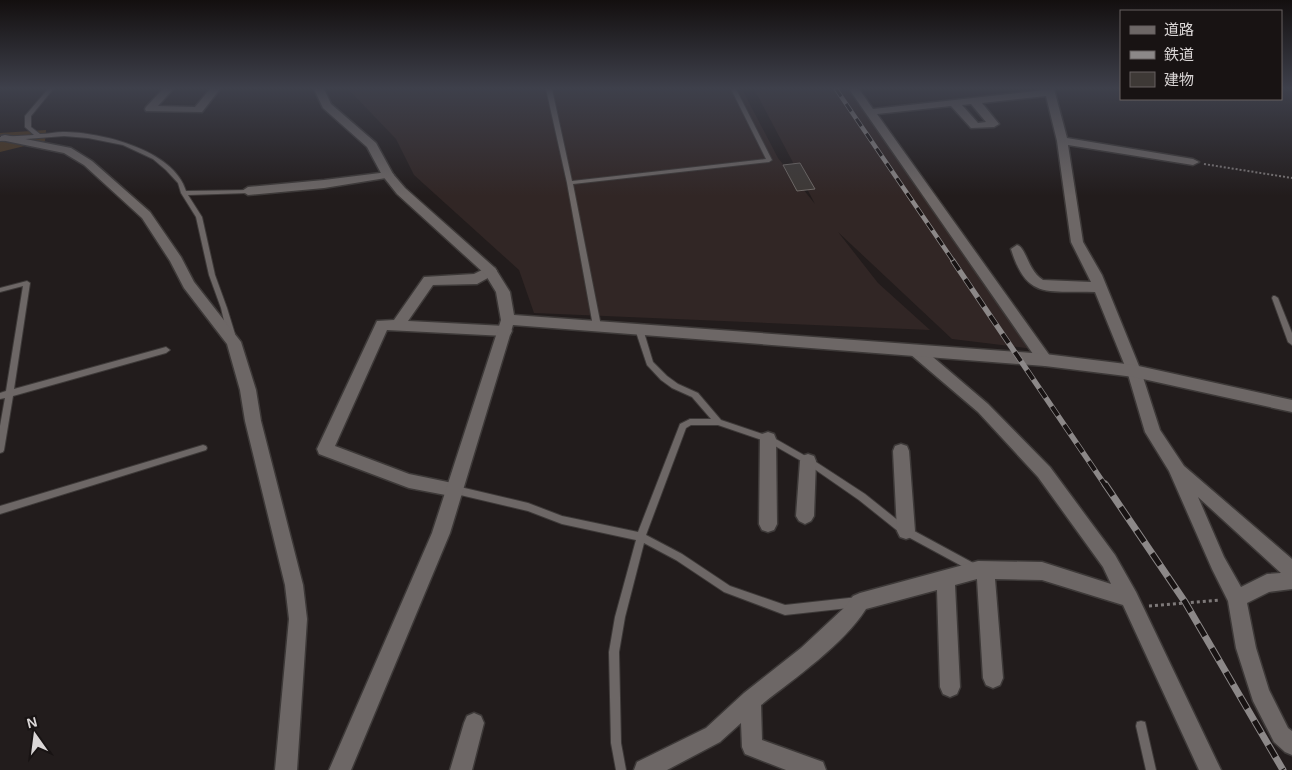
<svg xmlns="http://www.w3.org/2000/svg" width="1292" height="770" viewBox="0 0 1292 770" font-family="Helvetica,'Noto Sans JP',sans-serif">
<rect width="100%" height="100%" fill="#221c1c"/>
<!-- built -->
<path fill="#312625" d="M348,89H742L778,158L815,204L754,89H852L1042,350L952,339L838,232L878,283L930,330L534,313L519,270L414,175L396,139Z"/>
<!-- green -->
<path fill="#4d371d" d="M46,130L45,141L0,152V133Z"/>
<!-- building -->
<path fill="#3e3936" stroke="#716b68" d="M800,163L815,189L797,191L783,165Z"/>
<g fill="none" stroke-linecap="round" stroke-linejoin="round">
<!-- lane casing -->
<g stroke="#3d3938" stroke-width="2">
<path id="lane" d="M48,89H53L31,116V127L40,134C48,134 56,132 63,132C101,132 174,150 186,191L250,190L251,191L248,193L188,195L202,217L215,275L227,308L235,334L234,336L231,337L227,334L221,308L209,275L196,217L181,193L178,183L166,170L153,159L123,145L88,138L64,136L0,141V137L34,135L25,127V116Z
M546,89H552L572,181L766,159L731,89H736L772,160L769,162L573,184L601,326L597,329L593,326L567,183Z
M27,281L30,283L14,389L166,347L170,350L166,353L13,396L4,450L3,452L0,453V426L5,398L0,399V393L6,391L23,286L0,292V288Z
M1273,296H1275L1278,298L1292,333V345L1288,342L1272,298Z
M639,326L643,329L653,362L667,376L678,384L698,393L721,420L774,438L816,462L865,494L905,526L977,565L979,568L977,571L974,572L971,571L899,532L859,500L810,466L768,442L718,425H691L686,428L646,535L682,554L730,586L785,605L858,597L861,599L863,602L861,605L858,607L785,615L724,592L676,560L644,543L625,617L619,652L621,743L626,770H616L611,743L609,652L615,617L636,540L562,524L528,511L456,494L453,493L452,490L453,487L456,486L528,503L562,516L638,532L680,424L690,419H711L692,397L672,388L661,380L647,365L635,329Z
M203,445L206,446L207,448L206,450L0,514V506Z
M1141,721L1145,722L1146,726L1156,770H1146L1136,726L1137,722Z"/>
</g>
<!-- street casing -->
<g stroke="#3d3938" stroke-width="3">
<path id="street" d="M163,89H173L158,106L195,107L210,89H220L202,112L146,111L145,109L146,107Z
M849,89H859L873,109L1054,89L1067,138L1193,159L1199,162L1193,165L1068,145L1083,242L1102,275L1141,371L1160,430L1184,466L1292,559V589L1269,592L1247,603L1256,648L1269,690L1288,728L1292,731V755L1285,752L1274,742L1253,701L1236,648L1228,601L1212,569L1169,471L1145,432L1127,371L1095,292C1048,290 1027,301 1011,249L1017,245C1026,247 1028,271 1043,280L1091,282L1071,242L1057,141L1046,96L982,103L999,124L994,127L971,128L951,106L877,114L1050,356L1052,360L1050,364L1045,366L1040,364ZM971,104L986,122L978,123L962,105ZM1198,497L1281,573L1267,574L1241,587L1224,557Z
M5,135L71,148L92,161L150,212L181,257L194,282L241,342L256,390L261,421L303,585L307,619L297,770H275L289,619L285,585L245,421L240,390L227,344L184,288L170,261L142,218L84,165L64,153L1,140V136Z
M388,172L392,173L394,175L392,177L324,188L248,195L242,191L248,187L324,180Z
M490,266L495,268L497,271L495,274L477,284L433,285L408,321L505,326L510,327L512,331L510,335L505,336L387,330L335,446L409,474L462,485L464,490L462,495L456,497L409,488L319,454L317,449L377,321L394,320L424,277L474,274Z
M915,345L920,346L988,404L1050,467L1115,555L1136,592L1221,770H1199L1123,605L1042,580L995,579L1003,678L1000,685L993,688L986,685L983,678L977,579L955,585L960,687L957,694L950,697L943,694L940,687L937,590L866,609C843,645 795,678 761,705L762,740L823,762L826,770H786L745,754L742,747L741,723L720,742L667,770H634L637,762L706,728L744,693L801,648L845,607L853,596L860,593L978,561L1042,562L1111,584L1103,567L1038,477L978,412L910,354L908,350L910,346Z
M768,432L774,434L776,439L777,524L774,530L768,532L762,530L759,524L760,439L762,434Z
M901,444L907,446L909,451L915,531L912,537L906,539L900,537L897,531L893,451L895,446Z
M808,454L814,456L816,461L814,516L811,521L805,524L799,521L796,516L800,461L802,456Z
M474,713L481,716L484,723L472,770H450L464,723L467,716Z"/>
</g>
<!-- secondary casing -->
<g stroke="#3d3938" stroke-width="3">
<path id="secondary" d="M314,89H324L331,104L376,143L393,174L405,188L495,268L510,292L514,315L1045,354L1134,365L1292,400V412L1134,377L1045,366L513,325L450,533L351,770H329L432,533L501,320L496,292L485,274L397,194L382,175L367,147L323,108Z"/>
</g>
<!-- path-far1 -->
<path stroke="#7e7979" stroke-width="2" stroke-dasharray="2 2" stroke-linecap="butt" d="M1204,164L1292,178"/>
<!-- path -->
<path stroke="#7e7979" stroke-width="3" stroke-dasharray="3 3" stroke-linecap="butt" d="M1149,606L1220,600"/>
<!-- lane -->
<use href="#lane" fill="#6d6766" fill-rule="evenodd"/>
<!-- street -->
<use href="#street" fill="#6d6766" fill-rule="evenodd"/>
<!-- secondary -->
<use href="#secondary" fill="#6d6766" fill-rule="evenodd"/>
<!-- rail-far2 casing -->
<g stroke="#8c8888" stroke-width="4.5">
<path id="rail-far2" d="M836,89L954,262"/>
</g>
<!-- rail-far1 casing -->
<g stroke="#8c8888" stroke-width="5.5">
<path id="rail-far1" d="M953,261L1105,485"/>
</g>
<!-- rail casing -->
<g stroke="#8c8888" stroke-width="7">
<path id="rail" d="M1105,484L1185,602L1283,770"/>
</g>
<!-- rail-far2 -->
<use href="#rail-far2" stroke="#181313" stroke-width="3" stroke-dasharray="9" stroke-linecap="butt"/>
<!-- rail-far1 -->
<use href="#rail-far1" stroke="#181313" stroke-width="4" stroke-dasharray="11" stroke-linecap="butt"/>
<!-- rail -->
<use href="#rail" stroke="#181313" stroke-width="5" stroke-dasharray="14" stroke-linecap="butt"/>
</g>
<!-- sky -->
<linearGradient id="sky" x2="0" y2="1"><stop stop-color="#130f0f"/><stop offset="0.45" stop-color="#3e404b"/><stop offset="1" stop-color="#3e404b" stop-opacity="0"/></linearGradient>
<rect width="1292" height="196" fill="url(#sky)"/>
<!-- legend -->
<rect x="1120" y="10" width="162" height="90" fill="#181313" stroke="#666161"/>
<rect x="1130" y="26" width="25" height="8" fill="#6d6766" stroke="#666161"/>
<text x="1164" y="35" font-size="15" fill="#dad6d6">道路</text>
<rect x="1130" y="51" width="25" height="8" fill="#8c8888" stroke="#666161"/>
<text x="1164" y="60" font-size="15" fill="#dad6d6">鉄道</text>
<rect x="1130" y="72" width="25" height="15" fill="#3e3936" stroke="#666161"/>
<text x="1164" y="85" font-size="15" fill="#dad6d6">建物</text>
<!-- north arrow -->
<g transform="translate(35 735) rotate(346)" stroke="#181313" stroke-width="4" paint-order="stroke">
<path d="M0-4L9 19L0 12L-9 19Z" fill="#dad6d6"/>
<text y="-8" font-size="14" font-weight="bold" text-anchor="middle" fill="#dad6d6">N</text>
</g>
</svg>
